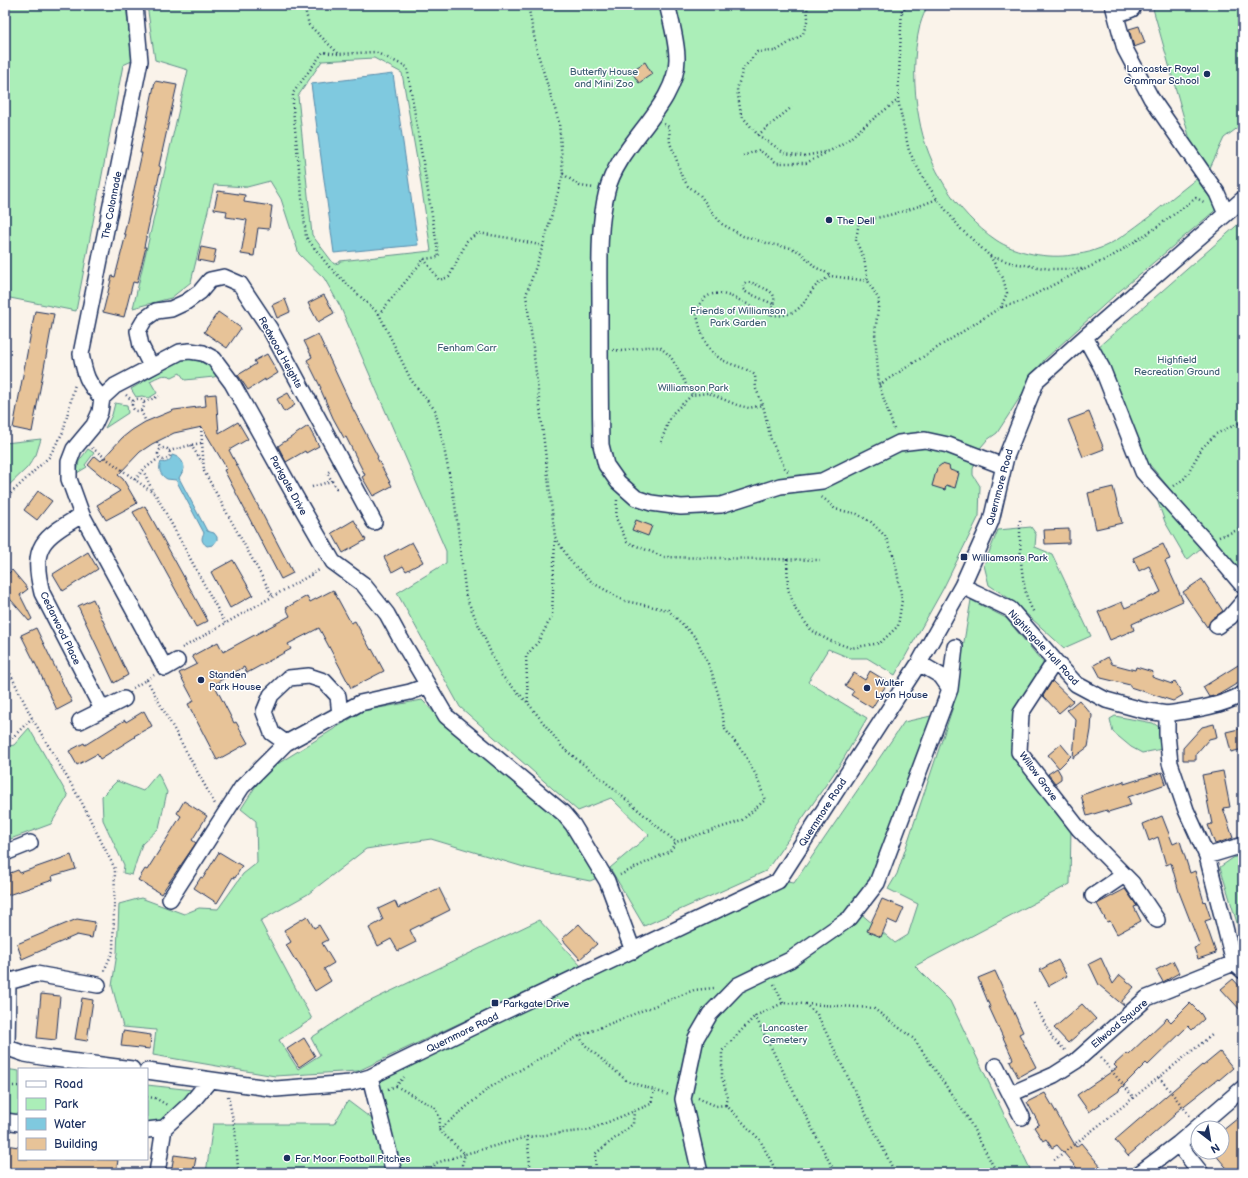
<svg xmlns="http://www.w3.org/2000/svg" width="1248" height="1178" viewBox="0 0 1248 1178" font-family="'Balsamiq Sans',sans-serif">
<rect width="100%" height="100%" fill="#faf3ea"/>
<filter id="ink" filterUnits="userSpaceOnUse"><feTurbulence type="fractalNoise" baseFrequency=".025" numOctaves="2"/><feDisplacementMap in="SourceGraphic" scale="8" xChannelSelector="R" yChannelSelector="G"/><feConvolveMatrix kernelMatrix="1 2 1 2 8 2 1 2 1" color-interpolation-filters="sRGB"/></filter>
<g filter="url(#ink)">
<!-- green -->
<path fill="#abeeb8" stroke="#638e8b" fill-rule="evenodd" d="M5,5H126L132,61L123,65L76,311L5,297Z
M147,5H928C925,11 922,18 920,25C913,54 913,88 919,118C927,165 956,213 996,240C1015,253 1049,259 1072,255C1079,254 1088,253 1095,250C1115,244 1132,229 1149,217C1164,204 1180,192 1196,179L1218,208L1115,295L1044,360L997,433L987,440L981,447L977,456L973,469V475L980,486L979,516L943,589L895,675L867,658H850L828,649L808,682L867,718L841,763L766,871L644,926L610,868L649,835L611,798L578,811L460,707L397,593L446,563V551L340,306L324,278L299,254L281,199L270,181L247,187L214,185L191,282L171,298L133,308L188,70L155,60ZM374,58L402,73L420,177L431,251L340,261L339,263L334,264L312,235L298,96L322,61Z
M1152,5H1243V124L1224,138L1209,170L1191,143Z
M1243,220V577L1145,459L1097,348Z
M186,359C200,359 210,365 218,375L214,377L185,380L180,373L172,377C164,373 158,377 150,381L157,393L149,398L142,396L136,397L131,389L176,362Z
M115,403L127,405L128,413L105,428L112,415Z
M41,439L36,455L27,468L5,489V443Z
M88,449L94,453L85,465L87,467L77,473L79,461Z
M1155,494L1201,548L1187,560L1165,522Z
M1031,527L1036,534L1035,547L1052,554L1091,636L1064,648L1010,599L989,585L984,565L998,530Z
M971,600L1006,618L1045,665L1014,751L1071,827L1070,884L915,966L950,1001L1032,1173H394L370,1077L778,881L794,883L904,722L931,716L880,865L852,906L895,943L908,935L918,904L888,889L897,874L953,707Z
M422,700L455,734L567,826L597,878L590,881L527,868L431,839L366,849L308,894L260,921L312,1019L279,1040L298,1069L320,1055L311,1038L358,1007L539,920L581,966L358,1071L275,1076L153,1055L156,1030L123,1027L112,986L117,953L119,904L141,898L184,914L199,908L218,909L243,874L257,863L256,821L241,809L257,784L274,766L363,711Z
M1115,716L1153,723L1159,727L1162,749L1142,753L1131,747L1113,732L1110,719Z
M29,728L68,796L51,824L5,841V747L14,745Z
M158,773L167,792L159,828L142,844L132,875L123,873L124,865L103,820L102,796L117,781L143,791Z
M1243,854V940L1241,936L1220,867L1233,858Z
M5,1069L19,1071V1117L5,1116Z
M147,1085L193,1090L161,1123L147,1125Z
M348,1101L376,1122L385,1173H206L213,1124H334Z"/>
<!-- water -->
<path fill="#7fc9df" stroke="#578bab" d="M393,74L418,245L334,253L311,84Z
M172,455C180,457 184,462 184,469L179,478L207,531L214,533L217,537V540L213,545L207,546C201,542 201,538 204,533L176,480L167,479C160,475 158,469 161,462C166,464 171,461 172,455Z"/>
<!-- building -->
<path fill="#e7c398" stroke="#1b2f5e" d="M1139,26L1145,43L1134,47L1129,29Z
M645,62L652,74L639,83L631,71Z
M155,81L177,85L159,166L161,167L144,247H146L137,283L133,282L124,317L103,312L112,276L115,277L126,234H124L142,153H140Z
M218,191L245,195L244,202L272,206L269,229L258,228L254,256L241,254L247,220L226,217L227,211L214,209Z
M201,247L216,250L213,263L198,260Z
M324,295L334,313L318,322L308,303Z
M285,299L290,312L277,318L272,305Z
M35,311L54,314L32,432L13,428Z
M218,312L241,328L227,348L204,332Z
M318,334L353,409L378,457L377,458L392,486L373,496L362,477L365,475L346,437L344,438L333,418L320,388H321L307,360L312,357L304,341Z
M267,354L278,373L265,381V379L248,390L238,375L256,364L254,361Z
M288,393L295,405L284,412L277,399Z
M216,394L219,433L238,422L248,439L229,450L293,573L281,579L224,470L227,469L202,427L174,433L152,444L140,452L118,475L123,479L137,503L136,504L106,520L97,505L120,491L88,465L95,456L101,461L122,438L132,430L145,422L174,410L206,406L205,395Z
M1089,412L1104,449L1083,457L1068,420Z
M308,426L319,446L306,453L305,451L286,462L278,446Z
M942,464L949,466L950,470L959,473L955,488L946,485L945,490L932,486L937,468Z
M1113,487L1122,523L1096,529L1088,493Z
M38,491L52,501L37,520L24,510Z
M145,506L208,621L196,627L133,512Z
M354,520L366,540L343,553L332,533Z
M636,520L652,526L648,536L632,530Z
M1069,529V543L1045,544L1044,530Z
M412,542L423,562L406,571L403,566L392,572L384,557Z
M1163,544L1170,559L1165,561L1183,601L1132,624L1134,630L1110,640L1098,612L1122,602L1125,608L1161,592L1149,566L1139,571L1133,558Z
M88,552L98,569L63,591L53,574Z
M233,560L253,595L230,608L211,572Z
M12,570L28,589L20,595L32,619L29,621L5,593V577Z
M1202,579L1223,611L1212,619L1207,627L1183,592Z
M333,590L351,623L355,621L371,650L372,649L384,671L351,688L319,628L288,644L291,649L247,673L244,667L214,684L234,723L236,722L248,743L217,760L188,704L194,701L179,673L197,664L192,656L218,642L223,652L290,616L286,608L307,596L310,602Z
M93,599L128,675L114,683L78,606Z
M36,628L72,702L57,710L40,673L21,635Z
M1108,657L1112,664L1135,670L1136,667L1153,672L1152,677L1172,684L1175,681L1183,695L1173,701L1130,687V685L1101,678L1094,665Z
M1243,662V680L1218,695L1209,697L1203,687Z
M870,671L888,682L872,708L851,695L854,691L845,686L854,673L865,680Z
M1052,681L1073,701L1059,713L1043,696Z
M1079,700L1092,715L1091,730L1088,747L1073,758L1076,720L1067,710Z
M144,711L152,726L134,736L135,737L100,759L97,754L77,765L69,751L84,743L85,745L125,720L126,722Z
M1214,724L1217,737L1209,739L1196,754V760H1183V748L1192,738L1202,727Z
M1243,728V749L1231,752L1226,732Z
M1061,744L1071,756L1059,768L1048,755Z
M1057,768L1061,775V779L1055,783L1048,774Z
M1223,771L1230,807L1223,808L1233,838L1215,844L1208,825L1212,824L1202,775Z
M1162,772L1166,784L1128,797L1131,805L1108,812L1107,810L1087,816L1081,795L1124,781V784Z
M184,801L207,816L192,840L196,843L161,894L138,880L145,869L147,870L181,816L177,813Z
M1162,816L1173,844L1180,841L1190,873L1195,871L1204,902L1205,901L1211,919L1205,921L1216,953L1198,959L1194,948L1200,946L1179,892L1171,863L1166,865L1158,837L1149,841L1143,824Z
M219,852L242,866L235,878L233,877L217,903L194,888L201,877L203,878Z
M71,855L76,869L52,876L53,880L5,896V875L18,870L20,873Z
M439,888L450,910L410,930L416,942L398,951L391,939L378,946L369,928L383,920L378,909L395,901L398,908Z
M1125,889L1137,906L1134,907L1141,921L1117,934L1110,921L1107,922L1097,904Z
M882,899L904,908L897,924L888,920L881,937L867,931Z
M307,916L314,928L319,925L328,940L322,943L334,963L324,969L331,981L315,991L296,959L295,960L286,945L291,942L284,930Z
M77,919L95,922L92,938L77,935L22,959L17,944Z
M579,924L597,944L580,959L562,939Z
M1101,958L1113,984L1120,975L1134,987L1122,1001L1124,1006L1099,985L1089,964Z
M1058,960L1067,976L1049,986L1040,970Z
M1173,961L1179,973L1163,982L1156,970Z
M995,971L1023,1032L1019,1034L1036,1067L1018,1077L1010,1061L1013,1059L989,1007H990L978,978Z
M1233,979L1243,990V1013L1221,989Z
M41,994L60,996L56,1040L37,1038Z
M82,998L93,1000L87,1041L75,1039Z
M1190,1003L1201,1014L1204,1019L1192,1030L1188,1026L1148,1065L1146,1063L1119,1090V1091L1089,1112L1077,1095L1117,1068L1114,1065L1127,1053L1129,1054L1167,1018L1171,1022Z
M1082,1004L1096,1019L1068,1043L1054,1028Z
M123,1031L151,1035L150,1049L121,1046Z
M304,1038L315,1056L299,1067L287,1049Z
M1220,1052L1233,1068L1219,1080L1218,1079L1175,1113L1176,1114L1128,1156L1115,1140L1202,1065L1203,1066Z
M1045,1093L1076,1147L1081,1143L1106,1173H1081L1057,1145L1052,1148L1046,1139L1043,1141L1034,1127L1039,1124L1027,1102Z
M1243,1114V1173H1231L1213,1152H1222V1131Z
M5,1145L19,1147V1159L118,1160L116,1173H5Z
M174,1155L196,1158L193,1173H171Z"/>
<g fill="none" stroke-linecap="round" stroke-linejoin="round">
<!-- minor casing -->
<g stroke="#1b2f5e" stroke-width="18">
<path id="minor" d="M1113,5L1125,49L1151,98L1217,193L1226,214
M668,8C672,25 677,42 677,59C677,106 618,144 607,191C598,227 600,265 600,302C600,350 600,397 601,445L606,465L618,482L636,498L651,503L681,507L721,505L780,486L822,481L899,443L925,440L948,445L1003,466
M1116,15L1132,9
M1085,337L1102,368L1143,472L1206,542L1243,586
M151,366L141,346L138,331L145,319L156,311L171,309L186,302L200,292L210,280L224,277L240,284L270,329L374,522
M102,398C87,383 85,375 81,354L140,61L135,5
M82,515C43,538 30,545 42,593L102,709
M962,586L1010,609L1055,661L1076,684L1106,700L1142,710L1167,714V734L1170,763L1186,810L1207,856L1234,963L1243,971
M1217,626L1230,617L1243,602
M177,661L165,668L82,515L69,479V462L74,449L94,425L100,412L102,398L115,386L180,352L190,351L203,353L214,359L232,383L295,496L333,562L363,584L387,614L399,636L446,716L563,813L573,825L607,881L633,951
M1055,661L1021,713L1019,752L1079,829L1132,883L1157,920
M919,663L941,676L950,689
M1167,714C1193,710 1219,707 1243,694
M80,721L124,699
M286,743L272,733L264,712L271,695L289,678L309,676L324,681L338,696L340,715
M5,853L30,843
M1207,856L1243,845
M1093,896L1124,875
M170,899L242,787L286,743L360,703L410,692L427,686
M5,976L8,982L7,1047
M8,982L36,974L98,985
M5,1047L25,1054L47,1058L132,1069
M996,1066L1022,1117
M147,1071L276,1089L350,1083L370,1077L499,1014L778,881L919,663L962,586L991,521L1006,457L1037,380L1085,337L1243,199
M370,1077L394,1173
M1011,1094L1054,1075L1076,1061L1147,998L1234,963
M5,1121L19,1123
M147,1130L164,1128L191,1103L210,1080
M1178,1144L1201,1173
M157,1173L164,1128
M700,1173L683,1099L696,1038L710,1014L738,985L790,960L850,918L877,883L950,689L955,647
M1140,1173L1178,1144L1243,1088"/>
</g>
<!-- path -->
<path stroke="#1b2f5e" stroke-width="2.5" stroke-dasharray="1 3" stroke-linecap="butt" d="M304,5L309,25L339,54L375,52L407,67L439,257L424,259L379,314L411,380L435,410L443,443L455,504L466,597L501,675L528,703L563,748L603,780L676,842L670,851L620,875
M528,5L537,51L559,122L563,174L543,246L526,295L532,339L555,537L571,562L593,583L625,601L668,610L696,638L711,670L719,697L725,729L745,755L757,777L765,800L741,821L676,842
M807,5L808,18L803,34L776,51L757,52L743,69L737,89L741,115L758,135L785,153L804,156L830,151L848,140L864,126L898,100
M902,13L907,5
M338,54L323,52L293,93V109L306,237L330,268L379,314
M664,124L669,127L670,143L676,158L682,177L688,186L700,195L712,212L722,224L743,236L770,244L791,248L800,252L815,267L831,275
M758,135L792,107
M743,156L759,150L777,163H806L826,153
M563,174L580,186L594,188
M990,256L1012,263L1051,269H1085L1111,257L1154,229L1196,198L1206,203
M424,259L439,280L449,277L467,241L478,233L509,238L543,246
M1002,307L1022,301L1084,269
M770,315C775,299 779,294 761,287C756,284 752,282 746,282L743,285V289L746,292L773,304
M613,350L623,351L644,347H660L671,357L692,395L708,393L737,405L749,408L763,405
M879,385L1001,307L1007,293L1003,278L990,256L961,229L937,199L923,178L909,151L898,100L902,5
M126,395L133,401
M132 405a6 6 0 1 1 12 0a6 6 0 1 1-12 0Z
M144,402L159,396
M141,411L146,422
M201,427L204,471L273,597
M894,429L879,385L875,333L879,300L868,281L864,259L856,241L859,221C886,217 911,210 937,199
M157,442L161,449
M661,442L669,420L674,412L692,395
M191,445L202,462
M158 454a6 6 0 1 1 12 0a6 6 0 1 1-12 0Z
M92,448L156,495L225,623
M169,451L191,445L201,443
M143,470L153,492
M788,471L785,468L771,440L763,405L756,389L755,375C747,369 743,368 734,365C710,357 704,343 698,320C696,312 696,308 702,301C722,277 759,320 783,315C802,312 804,301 814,288C818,283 826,279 831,276L868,281
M135,480L143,470L159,458
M332,481L336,488L339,487
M1174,486L1185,478L1202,448L1216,434L1243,421
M312,487L332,481L327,473L331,470
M5,499L49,457L63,432L75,384
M617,500L616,518L627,542L664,557L820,560
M1020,520C1020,544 1020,569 1026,593C1027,600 1031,607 1034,613
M1219,537L1243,528
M787,559L788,589L796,610L811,630L828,640L851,648L880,643L898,626L902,600L896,566L892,551L885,536L871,522L857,514L835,509L827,501L820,496
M182,648L321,569
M5,663L32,718L81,801L115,869L113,951L103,973
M147,680L215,804
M133,688L154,675
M528,702L526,656L538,642L552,616L555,538
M5,742L10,740L32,718
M774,984L783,1003
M1034,1003L1053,1039L1066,1051
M806,1004L873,1008L914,1039L967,1117L997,1173
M755,1016L835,1173
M579,1036L585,1045L627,1081L669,1095
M1101,1058L1134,1098
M1159,1077L1190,1116
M5,1086H19
M396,1086L435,1108L440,1119L439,1130L465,1154L436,1163L429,1173
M388,1089L396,1086L404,1077
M228,1096L235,1129L238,1168
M147,1097L155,1098L167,1105
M698,1098L716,1106L726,1105
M726,1105L728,1098L722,1078V1051L755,1016L783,1003L805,1004L817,1014L895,1173
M726,1105L760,1140L777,1173
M439,1130L489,1088L579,1036L694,990L714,988
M1054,1160L1098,1126L1212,1035
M463,1173L462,1165L465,1154L527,1137
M531,1173L527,1137L589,1130L651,1104L654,1090
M596,1173L595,1154L633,1124L634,1111"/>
<!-- minor -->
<use href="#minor" stroke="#fff" stroke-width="15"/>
</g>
</g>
<!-- markers -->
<g fill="#1b2f5e" stroke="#fff" stroke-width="1.5">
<circle cx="1207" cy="74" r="4"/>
<circle cx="829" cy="220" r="4"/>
<rect x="960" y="553" width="8" height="8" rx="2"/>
<circle cx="201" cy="680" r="4"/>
<circle cx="867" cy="688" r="4"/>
<rect x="491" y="999" width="8" height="8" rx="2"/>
<circle cx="287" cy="1158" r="4"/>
</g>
<g text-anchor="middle" stroke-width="3" stroke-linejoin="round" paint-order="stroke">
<!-- poi labels -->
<g font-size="10" fill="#1b2f5e" stroke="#fff" text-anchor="start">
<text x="1199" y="72" text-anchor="end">Lancaster Royal<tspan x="1199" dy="12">Grammar School</tspan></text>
<text x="837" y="224">The Dell</text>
<text x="972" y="561">Williamsons Park</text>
<text x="209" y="678">Standen<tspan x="209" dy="12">Park House</tspan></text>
<text x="875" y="686">Walter<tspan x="875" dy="12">Lyon House</tspan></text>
<text x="503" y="1007">Parkgate Drive</text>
<text x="295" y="1162">Far Moor Football Pitches</text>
</g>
<!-- park labels -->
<g font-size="10" fill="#3f5f74" stroke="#fff">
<text x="604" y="75">Butterfly House<tspan x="604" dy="12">and Mini Zoo</tspan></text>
<text x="738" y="314">Friends of Williamson<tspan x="738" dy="12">Park Garden</tspan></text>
<text x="467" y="351">Fenham Carr</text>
<text x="1177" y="363">Highfield<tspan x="1177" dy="12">Recreation Ground</tspan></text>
<text x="693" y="391">Williamson Park</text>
<text x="785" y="1031">Lancaster<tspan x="785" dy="12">Cemetery</tspan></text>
</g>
<!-- street labels -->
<g font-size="10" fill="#1b2f5e" stroke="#fff">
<text transform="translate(111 205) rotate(-79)" y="4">The Colonnade</text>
<text transform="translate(281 352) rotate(61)" y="4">Redwood Heights</text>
<text transform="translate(289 485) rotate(61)" y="4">Parkgate Drive</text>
<text transform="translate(999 487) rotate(-75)" y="4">Quernmore Road</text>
<text transform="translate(61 628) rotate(64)" y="4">Cedarwood Place</text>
<text transform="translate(1044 647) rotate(47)" y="4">Nightingale Hall Road</text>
<text transform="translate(1039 776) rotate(54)" y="4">Willow Grove</text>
<text transform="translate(822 812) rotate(-57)" y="4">Quernmore Road</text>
<text transform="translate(1119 1023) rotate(-40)" y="4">Ellwood Square</text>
<text transform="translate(462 1032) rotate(-26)" y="4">Quernmore Road</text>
</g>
</g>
<!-- margin -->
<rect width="1248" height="1178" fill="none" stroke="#fff" stroke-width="20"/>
<rect x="10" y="10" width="1228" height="1158" fill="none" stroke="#1b2f5e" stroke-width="1.5" filter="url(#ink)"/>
<!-- legend -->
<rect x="18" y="1068" width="130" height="92" fill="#ffffff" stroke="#a4acbf"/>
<rect x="26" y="1081" width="20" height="6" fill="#ffffff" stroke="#a4acbf"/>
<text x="54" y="1088" font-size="12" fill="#1b2f5e">Road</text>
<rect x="26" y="1098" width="20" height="12" fill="#abeeb8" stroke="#a4acbf"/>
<text x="54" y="1108" font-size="12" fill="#1b2f5e">Park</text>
<rect x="26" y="1118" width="20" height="12" fill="#7fc9df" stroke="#a4acbf"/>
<text x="54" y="1128" font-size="12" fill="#1b2f5e">Water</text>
<rect x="26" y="1138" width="20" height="12" fill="#e7c398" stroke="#a4acbf"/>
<text x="54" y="1148" font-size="12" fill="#1b2f5e">Building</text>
<!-- north arrow -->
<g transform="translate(1210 1140) rotate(149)"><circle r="19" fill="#ffffff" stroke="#a4acbf"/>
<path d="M0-3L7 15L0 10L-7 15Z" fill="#1b2f5e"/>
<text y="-6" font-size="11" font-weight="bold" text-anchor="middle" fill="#1b2f5e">N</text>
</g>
</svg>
